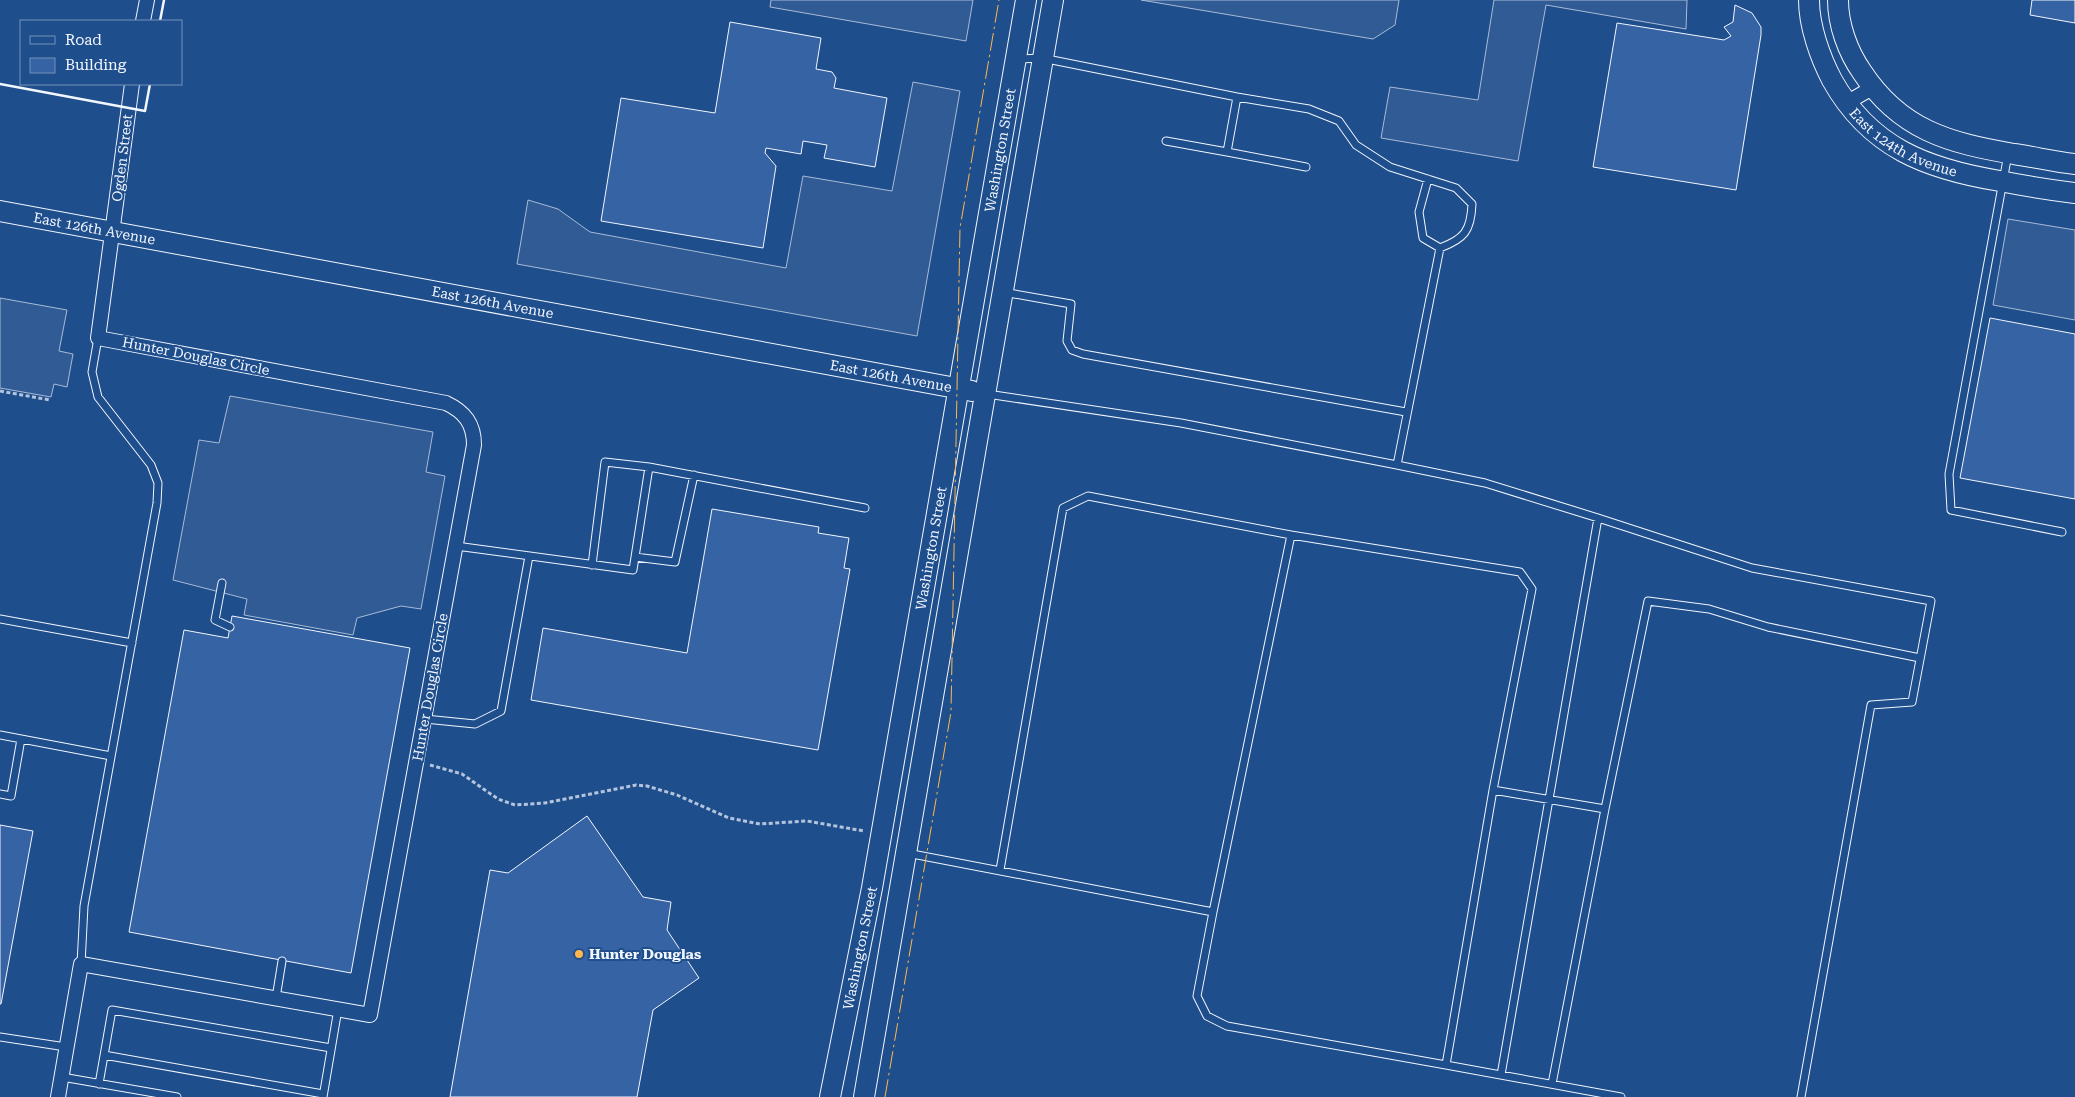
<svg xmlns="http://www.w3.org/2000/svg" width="2075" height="1097" viewBox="0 0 2075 1097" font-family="'Roboto Serif',serif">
<rect width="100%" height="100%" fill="#1f4e8c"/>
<!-- parking -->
<path fill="#305b95" stroke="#a8bbd7" d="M771,0H973L966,41L770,7Z
M1141,0H1399L1395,25L1373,39Z
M1494,0H1687L1686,29L1546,5L1518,161L1381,138L1390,87L1478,100Z
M913,82L960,91L917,336L517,264L528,200L558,209L590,232L786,268L803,176L892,191Z
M2008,219L2075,230V320L1993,305Z
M0,298L67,310L59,351L73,354L67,387L54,384L51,397L0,388Z
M230,396L433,432L426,472L445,476L421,609L401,606L357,618L353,635L244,615L247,599L173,580L199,440L219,443Z"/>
<!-- building -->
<path fill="#3563a3" stroke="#f2f6ff" d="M2032,0H2075V23L2030,15Z
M1735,5L1752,13L1761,27V35L1736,190L1593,167L1617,23L1724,40L1731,36L1724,27L1733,22Z
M730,22L821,38L816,69L832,72L836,78L834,88L887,98L875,167L824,158L827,145L803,141L801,154L766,148L765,153L776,166L763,248L601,221L621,98L715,113Z
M1990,318L2075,334V499L1960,478Z
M712,509L819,527L818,533L849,538L844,568L850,569L818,750L531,700L543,628L687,653Z
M232,616L410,648L351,973L129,932L184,630L228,638Z
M587,816L643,897L671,902L667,930L699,978L653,1010L637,1097H450L490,870L508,873Z
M0,825L33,831L1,1004H0Z"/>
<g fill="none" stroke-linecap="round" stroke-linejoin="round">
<!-- lane casing -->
<g stroke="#f2f6ff" stroke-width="9">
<path id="lane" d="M1019,59L1042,58L1237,97L1309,109L1339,121L1356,145L1390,167L1456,188L1472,204C1471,231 1464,239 1440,248L1423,238L1419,212L1428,179
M1166,141L1227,152L1237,97
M1227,152L1306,167
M2008,154L1949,474L1951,510L2062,532
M1003,292L1071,304L1067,341L1072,350L1083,354L1406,412
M987,394L1181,423L1397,465L1440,248
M1397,465L1485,483L1598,518
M456,546L633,570L649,467L865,508
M635,557L675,562L694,475
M592,565L605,462L649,467
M222,583L215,620L230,627
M0,619L132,643
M425,719L475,724L501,711L529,556
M0,735L111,756
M1493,790L1605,809L1648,601L1709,609L1768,627L1920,658
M0,794L11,796L21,739
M907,853L1213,912L1291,535L1088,496L1063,508L1000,870
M1213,912L1197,996L1207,1016L1227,1026L1446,1065L1493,790L1532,589L1520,572L1291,535
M81,964L84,906L157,503L158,483L151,465L98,397L92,372L98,338
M276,998L282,961
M0,1037L66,1047
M104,1055L323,1094
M1446,1065L1621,1097
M1501,1075L1598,518L1752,568L1931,601L1912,702L1871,705L1801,1097
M62,1077L177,1097
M99,1084L112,1010L331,1048
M1552,1084L1605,809
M323,1097L338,1009"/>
</g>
<!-- street casing -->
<g stroke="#f2f6ff" stroke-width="16">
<path id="street" d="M143,21L147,0
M1848,102L1872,88
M58,1097L81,964L370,1015L474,445C474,424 465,412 446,403L98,338L132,84"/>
</g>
<!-- secondary casing -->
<g stroke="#f2f6ff" stroke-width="22">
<g id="secondary">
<path id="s1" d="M1809,0C1809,26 1820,57 1832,80C1870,148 1927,169 2000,181C2025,186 2050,190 2075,193"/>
<path d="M1838,0C1838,25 1848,52 1862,72C1900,130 1949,143 2014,154C2035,157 2055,162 2075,164"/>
<path id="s2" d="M0,211L972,391"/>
<path id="s3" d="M830,1097L872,888L1026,0"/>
<path d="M864,1097L1053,0"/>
</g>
</g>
<!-- path -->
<path stroke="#b3c4dc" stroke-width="3" stroke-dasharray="4 2.5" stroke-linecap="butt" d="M0,391L50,400
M430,765L462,774L498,799L515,805L545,803L636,785L647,786L677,795L729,818L760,824L807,821L864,831"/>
<!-- lane -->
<use href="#lane" stroke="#1f4e8c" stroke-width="7"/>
<!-- street -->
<use href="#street" stroke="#1f4e8c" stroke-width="14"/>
<!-- secondary -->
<use href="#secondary" stroke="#1f4e8c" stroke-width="20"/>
<!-- wall -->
<path stroke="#f2f6ff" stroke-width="2.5" d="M160,21L164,0
M0,84L145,111L150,84"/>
<!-- power -->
<path stroke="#ffb74d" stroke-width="1" stroke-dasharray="18 4 2.5 4" stroke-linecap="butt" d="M885,1097L951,712L960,228L999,0"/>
</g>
<!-- markers -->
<circle fill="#ffb74d" stroke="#1f4e8c" stroke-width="2" cx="579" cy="954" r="5"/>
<g text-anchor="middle" stroke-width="4" stroke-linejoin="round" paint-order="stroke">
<!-- street labels -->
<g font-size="14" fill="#f2f6ff" stroke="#1f4e8c">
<text dy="5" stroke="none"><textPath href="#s1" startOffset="182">East 124th Avenue</textPath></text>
<text dy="5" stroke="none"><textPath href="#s3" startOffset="962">Washington Street</textPath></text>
<text transform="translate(122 158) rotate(-83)" y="5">Ogden Street</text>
<text dy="5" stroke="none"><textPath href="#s2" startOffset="96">East 126th Avenue</textPath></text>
<text dy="5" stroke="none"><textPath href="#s2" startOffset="501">East 126th Avenue</textPath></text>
<text transform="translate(196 356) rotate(11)" y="5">Hunter Douglas Circle</text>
<text dy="5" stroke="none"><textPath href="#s2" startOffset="906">East 126th Avenue</textPath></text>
<text dy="5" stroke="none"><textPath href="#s3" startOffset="558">Washington Street</textPath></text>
<text transform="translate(430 687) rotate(-80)" y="5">Hunter Douglas Circle</text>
<text dy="5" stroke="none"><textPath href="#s3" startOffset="152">Washington Street</textPath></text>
</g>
<!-- poi labels -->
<g font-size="14" font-weight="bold" fill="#f2f6ff" stroke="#1f4e8c" text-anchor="start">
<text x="589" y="959">Hunter Douglas</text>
</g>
</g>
<!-- legend -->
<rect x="20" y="20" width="162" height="65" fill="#1f4e8c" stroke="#7391ba"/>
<rect x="30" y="36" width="25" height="8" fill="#1f4e8c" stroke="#7391ba"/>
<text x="65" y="45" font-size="15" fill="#f2f6ff">Road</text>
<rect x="30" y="58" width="25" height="15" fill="#3563a3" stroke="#7391ba"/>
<text x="65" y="70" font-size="15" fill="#f2f6ff">Building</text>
</svg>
